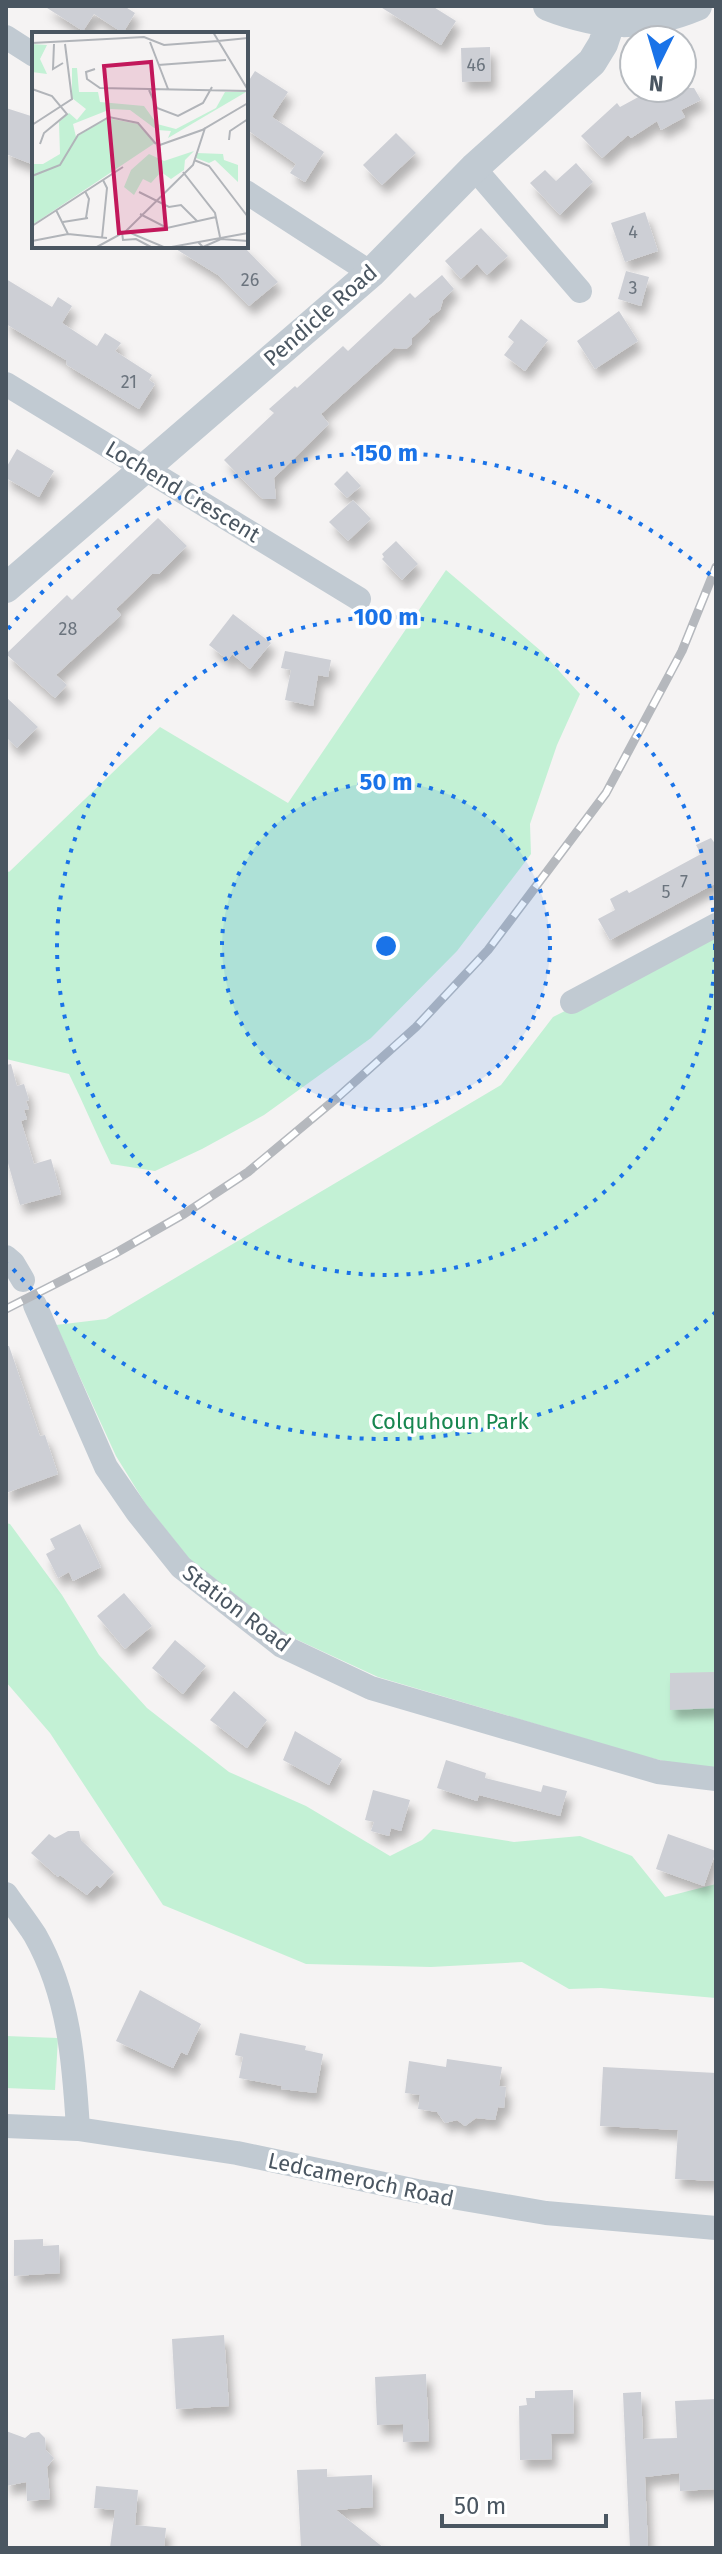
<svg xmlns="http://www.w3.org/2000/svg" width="722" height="2554" viewBox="0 0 722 2554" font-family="'Fira Sans',sans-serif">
<defs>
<filter id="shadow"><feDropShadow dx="5" dy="9" stdDeviation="4" flood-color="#0004"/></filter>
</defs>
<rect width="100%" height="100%" fill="#f5f3f3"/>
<!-- green -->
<path fill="#c3f1d5" d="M446,570L541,651L580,694L557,745L530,824L531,854L457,951L371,1038L264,1115L202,1149L155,1171L111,1164C96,1134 84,1104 69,1074L6,1059V870L9,872L160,727L288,803Z
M716,935V1771L697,1769L643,1756L378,1677L289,1636L190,1560L145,1503L116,1456L56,1325L106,1319L501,1085L553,1017Z
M6,1523L10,1524L62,1595L99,1655L147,1708L229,1772L306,1806L390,1856L422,1840L433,1829L514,1842L580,1836L632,1856L665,1897L716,1884V1998L601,1988L569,1989L522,1962L431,1967L306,1964L163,1905L50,1733L6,1682Z
M6,2036L58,2038L55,2090L6,2088Z"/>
<!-- building -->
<path fill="#cdcfd5" filter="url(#shadow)" d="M44,6H124L135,13L123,33L94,14L83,31Z
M379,6H432L456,21L441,45Z
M490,47L491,81L462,82L461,48Z
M255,71L288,92L272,117L324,152L305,182L290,173L296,164L246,129V85Z
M655,88H694L701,100L681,110L685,117L661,130L657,121L631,138L628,135L602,158L581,136L617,103L620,107Z
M6,108L34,117V165L6,154Z
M396,133L416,153L382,185L363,165Z
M576,163L593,182L560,215L530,183L545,170L556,181Z
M645,212L658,251L625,262L611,223Z
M481,228L508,256L487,275L477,264L461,279L445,261Z
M171,246H243L278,282L249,306L218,275Z
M626,271L649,277L641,306L618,299Z
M442,275L454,289L443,300L440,310L428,319L430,321L412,338V344L406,349L394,348L321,414L329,424L274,478L276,499H263L256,493L224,460L274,413L269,409L295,386L297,388L343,346L348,351L410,293L415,298Z
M6,279L52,307L58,297L72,306L62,323L97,346L105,333L121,343L115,351L152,375L149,380L155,384L139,409L67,365L66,360L6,324Z
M619,311L638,341L595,369L577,341Z
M521,319L548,340L525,371L504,355L514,342L508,337Z
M17,449L54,471L39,497L6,478V468Z
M347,471L361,486L347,498L334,484Z
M353,500L371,519L348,541L329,522Z
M158,518L187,546L159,574H152L116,609L121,615L56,675L67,685L55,698L6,654L67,595L72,600Z
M396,541L418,564L402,580L382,559L384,557L382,554Z
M233,614L271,643L250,669L232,654L228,660L209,645Z
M285,651L331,660L328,677L318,675L313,706L285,700L291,670L281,668Z
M6,697L38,727L17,748L6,737Z
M711,838L716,845V883L610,940L598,919L615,910L610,899L627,890L629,893L701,854L696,845Z
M11,1064L17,1086L24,1084L29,1100L26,1101L29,1109L24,1110L27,1119L21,1121L34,1164L51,1159L61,1194L20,1205L6,1156V1065Z
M6,1346H9L40,1436L45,1435L58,1474L6,1493Z
M80,1524L101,1567L73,1581L69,1572L58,1578L46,1554L55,1549L50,1539Z
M124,1593L152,1626L125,1649L97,1616Z
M175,1640L206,1666L183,1694L152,1668Z
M714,1672L716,1708L670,1710V1673Z
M234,1691L267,1720L247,1748L210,1720Z
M295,1731L342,1759L329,1785L283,1760Z
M446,1760L486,1773L485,1778L541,1792L543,1785L567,1791L560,1816L479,1795L477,1801L437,1788Z
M373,1790L410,1800L401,1831L391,1828L389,1836L371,1831L374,1822L365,1820Z
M68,1831H79L81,1840L114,1872L100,1888L97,1885L87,1895L60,1875L58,1877L31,1853L49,1834L55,1838Z
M668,1834L716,1851L704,1886L656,1869Z
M140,1990L201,2024L187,2055L181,2052L173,2068L116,2041Z
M240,2033L306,2046L305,2050L323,2054L316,2093L281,2089L282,2086L239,2078L243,2057L235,2055Z
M447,2059L502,2067L499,2086L506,2087L504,2108L498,2107L495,2120L476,2118L465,2126L457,2120L445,2123L437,2112L418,2109L420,2095L405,2093L409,2061L446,2067Z
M603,2067L716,2073V2181L675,2179L678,2130L600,2126Z
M43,2239V2246L59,2245L60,2273L14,2276V2240Z
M224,2335L229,2406L176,2409L172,2339Z
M426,2374L429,2441L403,2442V2424L377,2425L375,2377Z
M573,2390L574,2433L551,2434L552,2459L520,2460L519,2406L527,2405L526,2398H535V2391Z
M641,2392L643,2439L677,2438L675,2401L716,2399V2489L680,2491L679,2473L645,2477L648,2548H630L623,2393Z
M6,2431L25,2438L31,2433L39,2432L45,2438L46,2450L54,2458L47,2467L50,2499L27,2501L26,2482L6,2486Z
M327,2469V2477L372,2475L373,2507L336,2510L384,2548H301L297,2470Z
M96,2486L138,2490L135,2525L166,2528L164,2548H110L115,2510L94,2508Z"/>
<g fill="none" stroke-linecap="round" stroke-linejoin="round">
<!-- minor -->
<path stroke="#c1cad2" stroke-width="24" d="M6,37L34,55
M474,168L580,291
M246,192L371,273
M6,384L359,599
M572,1002L716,925
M6,1257L13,1263L23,1280
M35,1305L106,1467L137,1512L181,1567L282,1646L371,1688L658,1772L716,1779
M6,1894C15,1907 26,1921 35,1935C69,1995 74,2061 78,2129
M6,2126L78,2129L237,2153L417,2191L546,2213L716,2228"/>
<!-- tertiary -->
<path stroke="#c1cad2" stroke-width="30" d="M548,6C602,27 644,28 697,6
M6,588L371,273L474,168L592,62L603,44L610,23"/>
<!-- rail casing -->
<g stroke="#b5b8bd" stroke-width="9">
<path id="rail" d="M6,1309L114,1254L184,1214L248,1172L338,1097L416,1027L488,950L606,793L682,651L716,567"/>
</g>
<!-- rail -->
<use href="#rail" stroke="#fff" stroke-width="6" stroke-dasharray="18" stroke-linecap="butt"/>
</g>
<!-- distance rings -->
<circle cx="386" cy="946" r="164" fill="#1a73e8" fill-opacity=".12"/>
<g fill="none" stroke="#1a73e8" stroke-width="4" stroke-dasharray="4 8">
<circle cx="386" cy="946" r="164"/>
<circle cx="386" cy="946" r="329"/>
<path d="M716 1312A493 493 0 0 1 8 1263M8 629A493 493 0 0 1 716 580"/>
</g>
<g text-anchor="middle" stroke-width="7" stroke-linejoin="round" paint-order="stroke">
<!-- number labels -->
<g font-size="18" fill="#6b747e">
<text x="476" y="71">46</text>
<text x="633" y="238">4</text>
<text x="250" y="286">26</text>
<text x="633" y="294">3</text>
<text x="129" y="388">21</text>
<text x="68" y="635">28</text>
<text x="684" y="888">7</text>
<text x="666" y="898">5</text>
</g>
<!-- street labels -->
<g font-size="22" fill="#4a5661" stroke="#fff">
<text transform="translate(320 315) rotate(-41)" y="8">Pendicle Road</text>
<text transform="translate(183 491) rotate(31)" y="8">Lochend Crescent</text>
<text transform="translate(237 1608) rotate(37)" y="8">Station Road</text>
<text transform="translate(361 2179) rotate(12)" y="8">Ledcameroch Road</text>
</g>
<!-- park labels -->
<g font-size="22" fill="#17864f" stroke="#fff">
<text x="450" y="1429">Colquhoun Park</text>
</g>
</g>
<!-- overview -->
<g transform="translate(32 32)">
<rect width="216" height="216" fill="#f5f3f3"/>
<path d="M0,12L15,13L8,27L15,42L0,40ZM40,36H45L47,60H66L68,70L112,74L125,92L144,97L184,76L193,60H214L136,106L139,99L125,98L98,78L79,77L41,92L44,105L75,86L106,92L123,111L0,193V132H11L28,122L27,90L37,81L45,88L54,77L40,66ZM162,119L153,128L152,138L139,147L129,140L119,151L111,147L102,163L92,155L99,138L117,122L132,129ZM165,121L191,122L192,128L206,133V150L183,128L177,131L164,126Z" fill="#c3f1d5"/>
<path fill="none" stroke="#b1b4b9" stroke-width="2" d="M181,0L216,58M186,9L216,6M118,10L136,57M0,11L112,5L132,13L186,9M22,12L21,37L31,31M126,33L194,28M63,37L54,40L55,47L68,56L216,59M0,57L20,64L35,82L12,101L8,112M117,58L125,76L146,84L171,71L180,55M0,93L40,67L33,12M197,108L198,99L216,87M125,114L170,98L216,71M162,128L177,134L216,185M151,140L183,181L188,205M0,144L28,133L46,103L77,85L106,91L124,112M53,159L57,167L54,186M107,160L137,175L149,173L165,189M24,178L36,202M108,182L135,196L184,185M31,190L56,186M0,194L91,135M94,199L161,133L173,96M90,200L91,208L104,207L119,215M70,206L75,156L71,148M0,209L36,202L75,206M166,210L171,215L189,207L216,209M63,216L94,199L134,216L216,201"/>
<path fill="#c2185b" fill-opacity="0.15" stroke="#c2185b" stroke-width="4" d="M119,30L134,197L87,201L72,34Z"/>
<rect width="216" height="216" fill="none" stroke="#4a5661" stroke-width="4"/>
</g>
<circle cx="386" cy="946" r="12" fill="#1a73e8" stroke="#fff" stroke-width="4"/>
<g font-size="24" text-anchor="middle" font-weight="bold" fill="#1a73e8" stroke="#fff" stroke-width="7" stroke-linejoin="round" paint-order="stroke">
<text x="386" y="461">150 m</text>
<text x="386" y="625">100 m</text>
<text x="386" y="790">50 m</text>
</g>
<!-- border -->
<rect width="722" height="2554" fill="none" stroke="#4a5661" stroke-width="16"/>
<!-- north arrow -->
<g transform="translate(658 64) rotate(185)"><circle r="38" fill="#ffffff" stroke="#b7bbc0" stroke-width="2"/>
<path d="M0-6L14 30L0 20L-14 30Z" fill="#1a73e8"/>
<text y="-12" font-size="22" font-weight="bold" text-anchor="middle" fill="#4a5661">N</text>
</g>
<!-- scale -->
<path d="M442 2514v12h164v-12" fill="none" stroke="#4a5661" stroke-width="4"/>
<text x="454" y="2514" font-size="24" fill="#4a5661" stroke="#ffffff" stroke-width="6" paint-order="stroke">50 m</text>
</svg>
